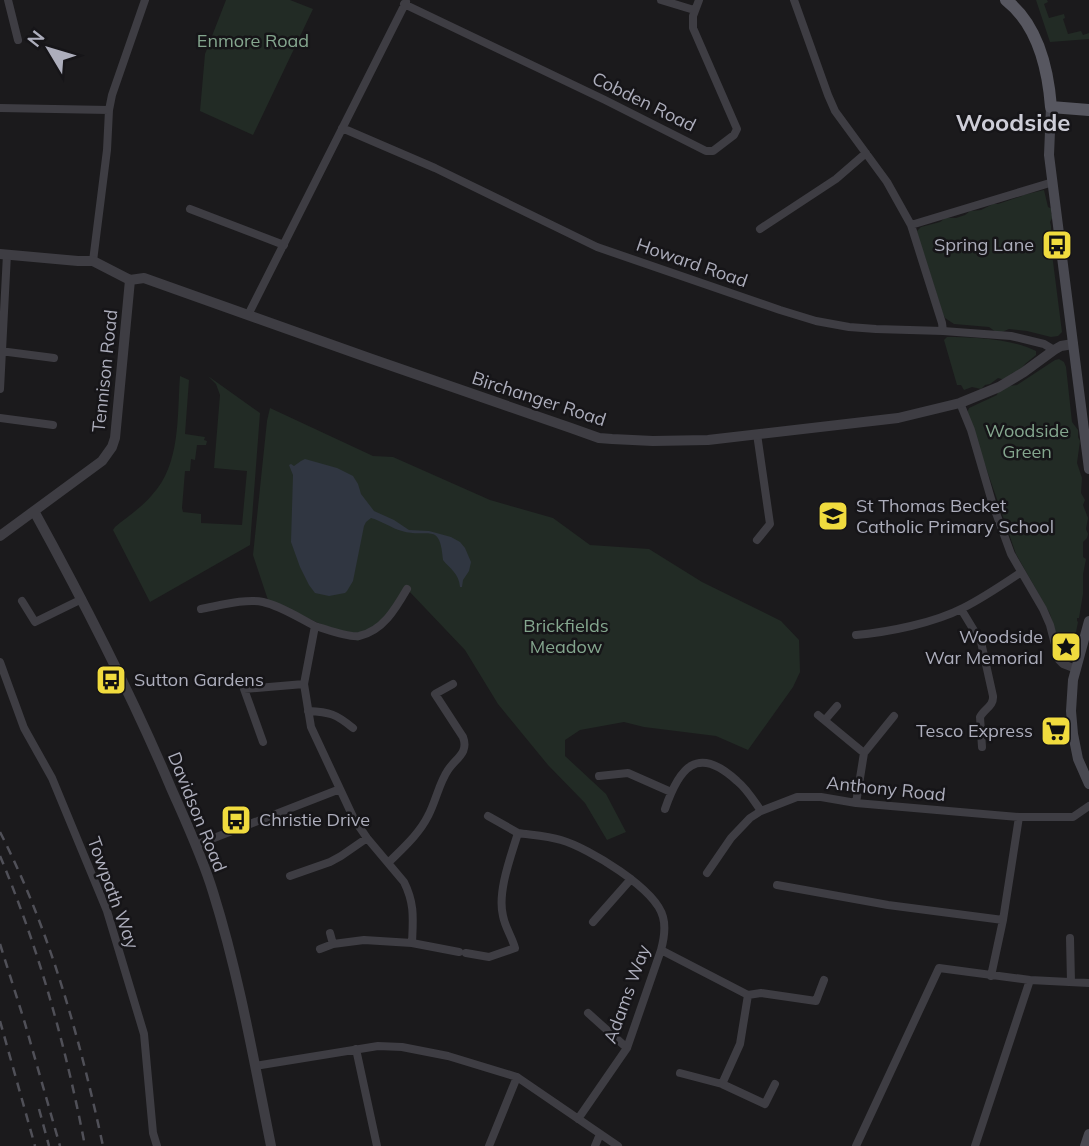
<svg xmlns="http://www.w3.org/2000/svg" width="1089" height="1146" viewBox="0 0 1089 1146" font-family="Mulish,sans-serif">
<rect width="100%" height="100%" fill="#1b1a1c"/>
<!-- green -->
<path fill="#222b25" d="M226,0H290L313,9L253,135L200,111L205,54Z
M1036,0H1047L1048,2L1044,4L1049,18L1064,14L1065,18L1063,19L1068,34L1081,31L1083,35L1089,33V39L1050,42Z
M1044,190L1048,207L1052,209L1051,214L1054,215L1050,222L1051,226V235L1053,236V243L1051,246L1062,332L1058,336L1051,337L1027,331L1009,329L1002,332H996L989,327L954,324L945,318L943,314L924,254L922,253L917,231L921,227L940,222L945,218H956L965,215L970,211L981,210L993,204H998L1022,196L1023,195Z
M947,337C972,337 1014,339 1036,351V355L1025,364L1019,372L1012,373L1009,377L1005,380L998,378L990,384L985,385L981,389L972,387L964,390L961,385H957L944,340Z
M1059,359L1064,362L1066,367L1072,422L1078,430V437L1080,441L1077,463L1082,478L1081,493L1085,500L1083,505L1088,518L1086,529L1088,534L1087,538L1083,542V557L1086,559L1083,574V594L1079,618H1077V621L1078,622L1072,653L1068,657L1064,656L1062,654L1050,614L1016,554L967,413L969,408L997,395L998,391L1009,386L1017,385L1055,360Z
M180,376L189,380L185,434L205,437L204,440L207,441L206,445H197L195,460L191,459L190,471H185L182,508L183,512L201,514V523L242,525L247,471L214,468L220,395L216,384L208,376L260,413L250,545L150,602L113,530L115,527C127,517 142,507 152,495C181,464 177,416 180,376Z
M270,408L373,456L393,457L490,500L553,518L590,545L649,549L702,582L781,621L799,640L800,672L793,687L748,750L716,736L644,727L624,722L580,730L565,740V756L606,794L626,832L607,840L585,803L548,765L498,704L465,650L407,589L382,623L358,641L268,600L253,555L267,421Z"/>
<!-- water -->
<path fill="#303641" d="M305,459L337,468L353,476L358,484L361,494L374,511L394,520L409,530L429,531L451,537L460,542L465,548L471,562L469,571L463,580L462,587H460C459,573 450,569 443,560C440,520 428,539 402,531C391,528 382,521 371,518L366,522L364,526L353,581L347,591L345,593L329,596L315,593L309,585L300,567L291,542L293,475L289,465L291,464L294,466L301,461Z"/>
<g fill="none" stroke-linecap="round" stroke-linejoin="round">
<!-- minor -->
<path stroke="#3e3d43" stroke-width="8" d="M8,0L18,40
M661,0L694,10
M794,0L828,95L835,111L887,182L911,225L942,323L943,331
M404,4L605,100L706,151H713L734,135L737,129L693,28V16L699,0
M0,108L109,110
M342,128L435,168L597,247L780,310L816,321L849,327L876,329L943,331L1011,336L1044,344L1054,350
M190,209L284,245
M911,225L1053,182
M760,229L836,179L866,153
M93,261L107,150L109,110L112,95L145,0
M248,315L406,2
M0,351L54,358
M0,389L7,254
M960,403L971,430L992,502L1011,554L1043,609L1050,625L1059,660L1063,664L1076,669
M0,418L53,425
M757,540L770,524L757,434
M22,601L35,622L82,599
M201,609C218,606 246,598 263,602C281,606 299,618 315,626
M961,609L981,642L993,696C994,706 984,709 980,717L982,747
M856,635C889,632 934,623 963,608C983,598 1002,585 1020,573
M0,662L24,728L52,778L107,911L144,1034L153,1133L157,1146
M308,711C330,712 336,714 353,728
M818,715L864,753
M825,720L837,706
M263,742L244,689L304,684
M599,776L628,773L671,792
M856,803L864,753L894,716
M665,809C679,768 697,744 737,781C747,789 754,801 761,811
M488,816L518,833
M196,845L340,789
M389,862C403,848 419,834 428,816C436,801 439,783 448,770C456,758 469,753 463,737L435,694L453,684
M707,873L731,838L750,818L761,811L797,797H821L856,803L1019,817H1073L1089,806
M290,876L330,862L341,856L367,838
M777,885L888,905L1003,920
M593,922L631,879
M330,933L333,944L364,940L412,943C413,919 415,904 404,882L367,838L354,819L311,727L304,684L315,626C326,629 348,638 359,636C383,631 396,608 407,589
M1070,938L1071,982
M412,943L459,952
M320,949L333,944
M661,950L748,995L761,993L816,1001L824,980
M466,953L489,957L515,948C512,937 505,927 503,916C497,892 511,856 518,833C532,835 548,836 561,840C589,848 656,889 663,917C666,928 664,939 661,950L627,1048L578,1119
M991,976L1003,920L1019,817
M748,995L740,1044L722,1084L765,1104L775,1084
M588,1013L627,1048
M356,1049L377,1146
M255,1066L378,1046L402,1047L448,1056L517,1077L618,1146
M680,1073L722,1084
M489,1146L517,1077
M595,1146L600,1134
M856,1146L939,968L1030,980L1089,983
M975,1146L1030,980"/>
<!-- tertiary -->
<path stroke="#3e3d43" stroke-width="10" d="M0,254L78,261H93L130,280L144,278L369,358L571,428L599,438L612,439L653,441L708,440L898,418L960,403L999,387L1024,372L1054,350L1061,346L1073,344
M34,511C84,602 131,693 171,788C186,822 202,856 213,892C239,975 254,1061 271,1146
M0,536L102,461L112,447L115,438L130,280"/>
<!-- secondary -->
<path stroke="#494951" stroke-width="10" d="M1051,107L1049,155L1089,469
M1089,621L1073,680L1071,711L1073,734L1078,759L1089,784
M1085,1146L1089,1134"/>
<!-- primary -->
<path stroke="#575760" stroke-width="12" d="M1006,0C1038,25 1048,68 1051,107L1089,110"/>
<!-- rail -->
<path stroke="#505058" stroke-width="2.5" stroke-dasharray="9 7" stroke-linecap="butt" d="M0,832C50,930 80,1039 103,1146
M0,856C39,949 66,1047 85,1146
M0,944L24,1020L60,1146
M0,1021L35,1146
M39,1109L49,1146"/>
</g>
<!-- icons -->
<defs>
<g id="bus-square" transform="scale(1.575)"><rect x="-9" y="-9" width="18" height="18" rx="4" fill="#f0db3e" stroke="#161518"/><path d="M-5-6H5V4H4V6H2V4H-2V6H-4V4H-5ZM-3.5-4V0h7V-4ZM-3.5 1.2v1.5H-2V1.2ZM2 1.2v1.5H3.5V1.2Z" fill="#111"/></g>
<g id="school-square" transform="scale(1.575)"><rect x="-9" y="-9" width="18" height="18" rx="4" fill="#f0db3e" stroke="#161518"/><path d="M0-5L7-2L0 1L-7-2ZM-4 1L0 2.5L4 1V4Q0 6-4 4Z" fill="#111"/></g>
<g id="sight-square" transform="scale(1.575)"><rect x="-9" y="-9" width="18" height="18" rx="4" fill="#f0db3e" stroke="#161518"/><path d="M0-6L1.8-2.2L6-1.7L2.9 1.2L3.7 5.4L0 3.3L-3.7 5.4L-2.9 1.2L-6-1.7L-1.8-2.2Z" fill="#111"/></g>
<g id="supermarket-square" transform="scale(1.575)"><rect x="-9" y="-9" width="18" height="18" rx="4" fill="#f0db3e" stroke="#161518"/><path d="M-6-5.5h2.5l.6 2H6L4.5 2H-2.5L-4.4-4H-6ZM-1.5 3.2a1.3 1.3 0 1 0 .1 0ZM3 3.2a1.3 1.3 0 1 0 .1 0Z" fill="#111"/></g>
</defs>
<g fill-rule="evenodd">
<use href="#bus-square" x="1057" y="245"/>
<use href="#school-square" x="833" y="516"/>
<use href="#sight-square" x="1066" y="647"/>
<use href="#bus-square" x="111" y="680"/>
<use href="#supermarket-square" x="1056" y="731"/>
<use href="#bus-square" x="236" y="820"/>
</g>
<g text-anchor="middle" stroke-width="5" stroke-linejoin="round" paint-order="stroke">
<!-- park labels -->
<g font-size="18" fill="#84a68e" stroke="#161518">
<text x="253" y="47">Enmore Road</text>
<text x="1027" y="437">Woodside<tspan x="1027" dy="21">Green</tspan></text>
<text x="566" y="632">Brickfields<tspan x="566" dy="21">Meadow</tspan></text>
</g>
<!-- street labels -->
<g font-size="18" fill="#adaebc" stroke="#161518">
<text transform="translate(644 102) rotate(26)" y="6">Cobden Road</text>
<text transform="translate(692 263) rotate(19)" y="6">Howard Road</text>
<text transform="translate(105 371) rotate(-84)" y="6">Tennison Road</text>
<text transform="translate(539 399) rotate(18)" y="6">Birchanger Road</text>
<text transform="translate(886 789) rotate(6)" y="6">Anthony Road</text>
<text transform="translate(197 812) rotate(68)" y="6">Davidson Road</text>
<text transform="translate(113 893) rotate(70)" y="6">Towpath Way</text>
<text transform="translate(627 994) rotate(-70)" y="6">Adams Way</text>
</g>
<!-- poi labels -->
<g font-size="18" fill="#adaebc" stroke="#161518" text-anchor="end">
<text x="1034" y="251">Spring Lane</text>
<text x="856" y="512" text-anchor="start">St Thomas Becket<tspan x="856" dy="21">Catholic Primary School</tspan></text>
<text x="1043" y="643">Woodside<tspan x="1043" dy="21">War Memorial</tspan></text>
<text x="134" y="686" text-anchor="start">Sutton Gardens</text>
<text x="1033" y="737">Tesco Express</text>
<text x="259" y="826" text-anchor="start">Christie Drive</text>
</g>
<!-- district labels -->
<g font-size="24" font-weight="bold" fill="#ceced8" stroke="#161518">
<text x="1013" y="131">Woodside</text>
</g>
</g>
<!-- north arrow -->
<g transform="translate(49 49) rotate(308)" stroke="#161518" stroke-width="5" paint-order="stroke">
<path d="M0-5L12 26L0 18L-12 26Z" fill="#adaebc"/>
<text y="-10" font-size="19" font-weight="bold" text-anchor="middle" fill="#adaebc">N</text>
</g>
</svg>
